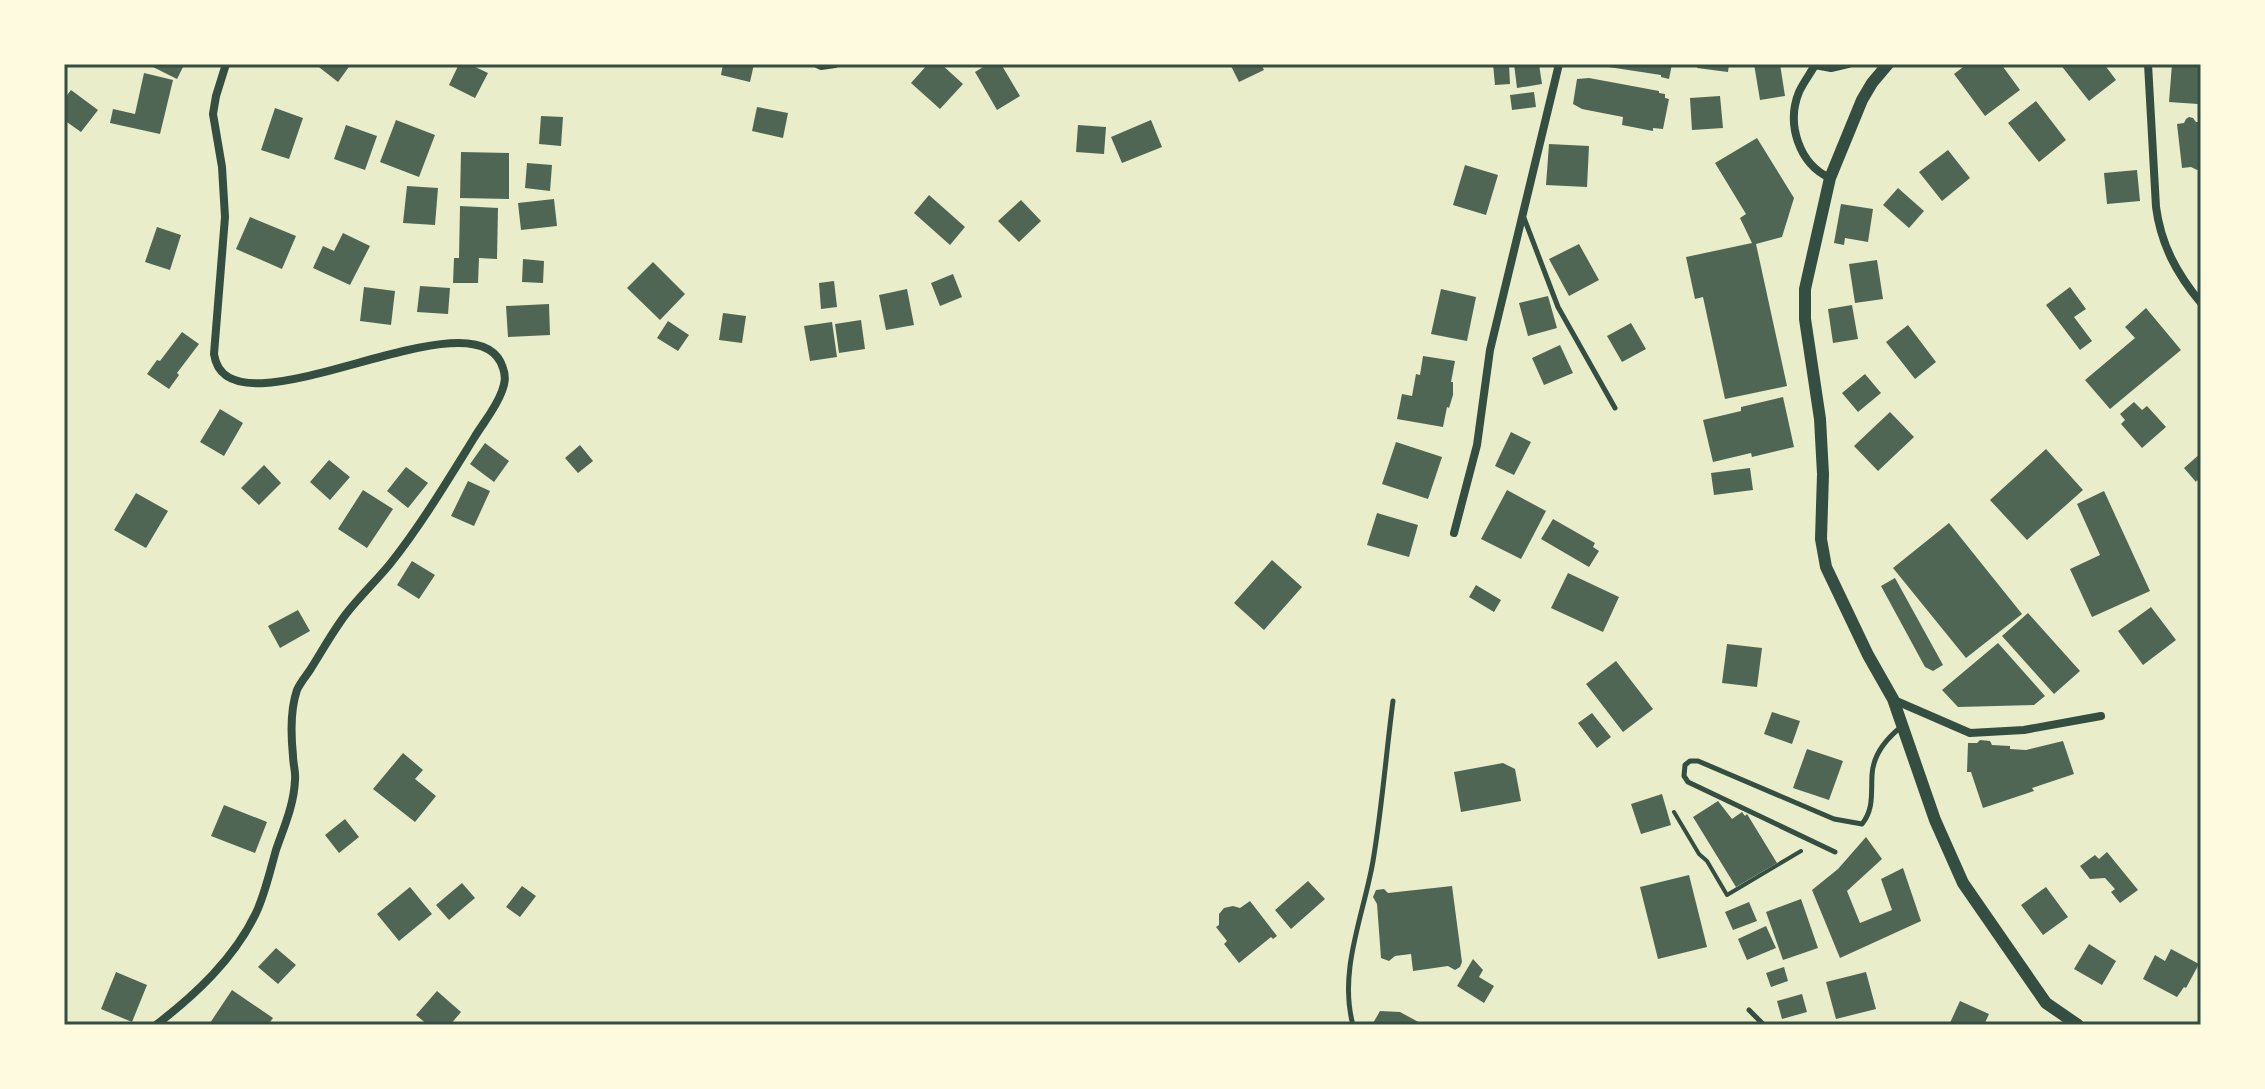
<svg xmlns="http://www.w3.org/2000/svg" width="2265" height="1089" viewBox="0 0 2265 1089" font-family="'Nunito Sans',sans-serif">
<rect width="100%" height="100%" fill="#e9edc9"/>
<!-- building -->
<path fill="#4f6655" d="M147,64H192V65L183,67L177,79Z
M315,64H351L338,82Z
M459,64H469L488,73L475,98L449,85Z
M723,64H754L750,82L721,75Z
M928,64H941L963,84L940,109L911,83Z
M988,64H1001L1020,96L997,110L975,72Z
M1230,64H1261L1264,70L1239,82Z
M1493,64H1509L1510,84L1495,85Z
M1514,64H1539L1542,84L1517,88Z
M1602,64H1672L1669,79L1661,77V75L1602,66Z
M1698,64H1729L1728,72L1697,68Z
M1754,64H1780L1785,96L1760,100Z
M1967,64H2001L2020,90L1985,116L1954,74Z
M2060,64H2104L2116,80L2089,101Z
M2172,64L2201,66L2198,104L2169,102Z
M144,73L173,80L160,134L110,123L113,109L135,114Z
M1589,78L1659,91V93L1665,94V98L1669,99L1663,129L1653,128V131L1622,125L1623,117L1582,109L1573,104L1577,79Z
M71,90L98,110L81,132L64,120V99Z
M1534,92L1536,107L1512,110L1510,95Z
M1720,96L1723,128L1692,130L1690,98Z
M2036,101L2066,140L2039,162L2008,123Z
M757,107L788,113L783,138L752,131Z
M275,108L303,118L289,159L261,150Z
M541,116L563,117L561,146L539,144Z
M2189,117L2193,118L2196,122H2201V168L2197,170L2191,167L2182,168L2177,124L2184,123L2186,119Z
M396,120L435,135L419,177L380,162Z
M1151,120L1162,147L1122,163L1111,137Z
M346,125L377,136L365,170L334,159Z
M1078,125L1106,127L1104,154L1076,152Z
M1757,138L1794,198L1782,237L1756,244L1787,386L1725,399L1703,297L1695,299L1686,257L1752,243L1740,218L1746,214L1715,163Z
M1549,144L1589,146L1587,187L1546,185Z
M1948,150L1970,178L1942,201L1919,172Z
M461,152L509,153V199L460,198Z
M527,163L552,165L550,191L525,188Z
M1465,165L1498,175L1486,215L1453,205Z
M2137,170L2140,201L2107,204L2104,173Z
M407,186L438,188L435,225L403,223Z
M1898,188L1924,211L1909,228L1883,205Z
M929,195L965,227L950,245L914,213Z
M554,199L557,226L521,230L518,203Z
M1021,200L1041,221L1019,242L998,221Z
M1841,204L1873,209L1868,242L1845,238L1844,245L1834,243Z
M460,206L498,208L497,259L479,258L478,283H453L454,258H459Z
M250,217L296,236L282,269L236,249Z
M157,227L181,235L170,270L145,262Z
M343,233L370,246L350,285L313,268L323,246L334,251Z
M1579,244L1599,280L1569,296L1549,259Z
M523,259L544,261L543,283L522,282Z
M1877,260L1883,299L1855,303L1849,264Z
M653,262L685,294L660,320L627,288Z
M953,274L962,297L940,306L931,283Z
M834,281L837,307L821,309L819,283Z
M420,286L450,288L448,314L417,312Z
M364,287L395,291L391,325L360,321Z
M2070,287L2086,309L2074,317L2092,341L2080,350L2046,305Z
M907,289L914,325L886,330L879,295Z
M1441,289L1476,297L1467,341L1431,334Z
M1548,296L1557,328L1528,336L1519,303Z
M549,304L550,335L508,337L506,306Z
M1852,305L1858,339L1833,343L1828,309Z
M2146,308L2181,350L2110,409L2085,380L2135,338L2125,327Z
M723,313L746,316L742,343L719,340Z
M861,320L865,349L839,353L835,324Z
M668,321L689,335L678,351L657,338Z
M832,322L837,357L810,361L804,326Z
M1631,323L1646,349L1622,362L1607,336Z
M1908,325L1936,362L1915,379L1886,342Z
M182,332L199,344L177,373L179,375L169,389L147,374L157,360L160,361Z
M1560,345L1573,373L1544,385L1532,358Z
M1423,356L1455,361L1451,382H1453V395L1449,408L1447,407L1443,427L1397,419L1402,394L1412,396L1416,374L1420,375Z
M1865,374L1881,393L1858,412L1842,393Z
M1783,397L1794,447L1752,457L1751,453L1713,462L1703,420L1741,411V407Z
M2134,402L2142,410L2147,406L2166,427L2142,448L2121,424L2125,420L2120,414Z
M220,409L243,423L224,456L200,442Z
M1890,412L1914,437L1878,471L1854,446Z
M1511,432L1531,442L1514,475L1495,466Z
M1396,442L1442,457L1428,499L1382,484Z
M485,443L509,461L494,482L470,464Z
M580,445L593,461L578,473L565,458Z
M2046,449L2083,490L2027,540L1990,500Z
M2201,453V484L2197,480L2196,482L2184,468Z
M329,460L350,477L330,500L310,482Z
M264,465L281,483L259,505L241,488Z
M406,467L428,483L408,508L387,491Z
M1750,468L1753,490L1714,495L1711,473Z
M468,481L490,491L474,526L451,516Z
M363,490L393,509L367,548L338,529Z
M1507,490L1546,511L1521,559L1481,539Z
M2104,491L2150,591L2092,617L2070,569L2100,555L2077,504Z
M136,493L168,511L146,548L114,530Z
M1377,513L1418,525L1409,557L1367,545Z
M1553,519L1595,543L1593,547L1599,551L1589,567L1541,539Z
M1949,523L2022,614L1966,658L1893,568Z
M1272,560L1302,587L1264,630L1234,603Z
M412,561L435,575L419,599L397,585Z
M1568,573L1619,597L1603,632L1551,608Z
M1895,578L1943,665L1933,671L1925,667L1881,586Z
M1476,585L1501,600L1494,612L1469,597Z
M2151,607L2176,640L2143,665L2118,631Z
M298,610L310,631L280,648L268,626Z
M2028,613L2080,671L2054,694L2002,636Z
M1998,643L2045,696L2034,705L1958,707L1942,690Z
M1727,644L1762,648L1757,687L1722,683Z
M1616,661L1653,709L1623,732L1586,684Z
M1772,712L1800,721L1792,744L1764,734Z
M1592,713L1611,737L1597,748L1578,723Z
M1980,740L1990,741L1992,745L2010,746V749L2026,750L2063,741L2074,774L2032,788L2034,791L1983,808L1971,772H1967L1968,743H1977Z
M1807,749L1843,761L1829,800L1793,788Z
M403,753L423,770L415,779L436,796L415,822L373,789Z
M1503,763L1515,769L1521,801L1461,812L1454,772Z
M1662,794L1671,825L1641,834L1631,804Z
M1718,801L1732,819L1742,812L1745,816L1747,814L1777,863L1736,887L1693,817Z
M224,805L267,822L255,853L211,836Z
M345,819L359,837L339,853L325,835Z
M1866,837L1882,859L1847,891L1860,923L1892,910L1881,879L1903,868L1921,921L1840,958L1812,890L1838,869Z
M2107,852L2138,890L2120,903L2111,892L2115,889L2105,878L2090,879L2080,866L2095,855L2099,859Z
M1689,875L1707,947L1658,959L1640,887Z
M1308,881L1325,899L1291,929L1275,910Z
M462,883L475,898L449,920L436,905Z
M522,886L536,896L520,917L506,907Z
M1452,886L1462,962L1460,967L1455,970L1448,966L1413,971L1411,954L1395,956L1389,961L1381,958L1377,904L1373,897L1376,890L1384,889L1388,893Z
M410,887L432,914L399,941L377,914Z
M2046,887L2068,917L2043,935L2021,905Z
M1801,899L1818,948L1783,960L1766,912Z
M1250,901L1277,936L1273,939L1271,937L1239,963L1224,944L1227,941L1216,927L1219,925V914L1224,908L1233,906L1240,908Z
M1749,902L1757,921L1733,930L1725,912Z
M1766,926L1776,948L1747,960L1738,939Z
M2089,944L2116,961L2102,985L2074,969Z
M276,948L296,965L278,984L258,967Z
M2171,949L2199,964L2186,988L2184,987L2177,997L2143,979L2155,955L2165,961Z
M1473,959L1483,970L1479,977L1494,986L1484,1003L1457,986Z
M1784,967L1788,981L1771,987L1766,973Z
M116,972L147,985L132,1022L101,1009Z
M1866,972L1876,1009L1836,1019L1826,982Z
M232,990L273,1018L268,1025H212L210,1023Z
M437,991L461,1012L450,1025H428L416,1015Z
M1802,994L1807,1012L1782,1019L1777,1001Z
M1960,1001L1989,1014L1984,1025H1949Z
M1380,1011L1400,1012L1424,1025H1372Z"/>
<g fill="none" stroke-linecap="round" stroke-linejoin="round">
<!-- path -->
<path stroke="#344e41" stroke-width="4" d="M1674,812L1699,854L1707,861L1727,895L1801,851"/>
<!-- service -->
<path stroke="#344e41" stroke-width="5" d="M1524,218L1558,307L1615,408
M1835,852L1688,782L1684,776L1685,765L1690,761H1698L1834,819L1862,824C1874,809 1871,793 1872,775C1873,755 1886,739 1901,727
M1749,1010L1764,1025
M1353,1025C1338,971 1364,914 1373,861C1382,808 1386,754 1393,701"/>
<!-- minor -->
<path stroke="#344e41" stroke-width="8" d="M817,64L821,66L835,64
M1813,64L1815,65C1810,74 1803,83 1799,92C1786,124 1799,164 1830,178
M2148,64L2156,207C2161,245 2177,274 2201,303
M1815,65L1831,68L1848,64
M1454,533L1477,445L1490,350L1559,64
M1894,700L1970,733L2024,730L2101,716
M156,1025C195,995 234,959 256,913C265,894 270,871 276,850C284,827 294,805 295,780C296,772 293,764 293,756C291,736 290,710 297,690C300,683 306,676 310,670C322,651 333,631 346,614C360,596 376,581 390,564C421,525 448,480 474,438C483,423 496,408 502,391C505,383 506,377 503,368C478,284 227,446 214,354L225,217L222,167L213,114L216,96L226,64"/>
<!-- tertiary -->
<path stroke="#344e41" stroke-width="12" d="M1888,64L1872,83L1862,100L1830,178L1805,289V319L1820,419L1823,474L1821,539L1826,567L1868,655L1893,699L1935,820L1963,883L2046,1003L2078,1025"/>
</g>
<!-- border -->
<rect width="2265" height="1089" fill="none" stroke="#fefae0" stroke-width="132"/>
<rect x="66" y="66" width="2133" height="957" fill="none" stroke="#344e41" stroke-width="3"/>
</svg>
